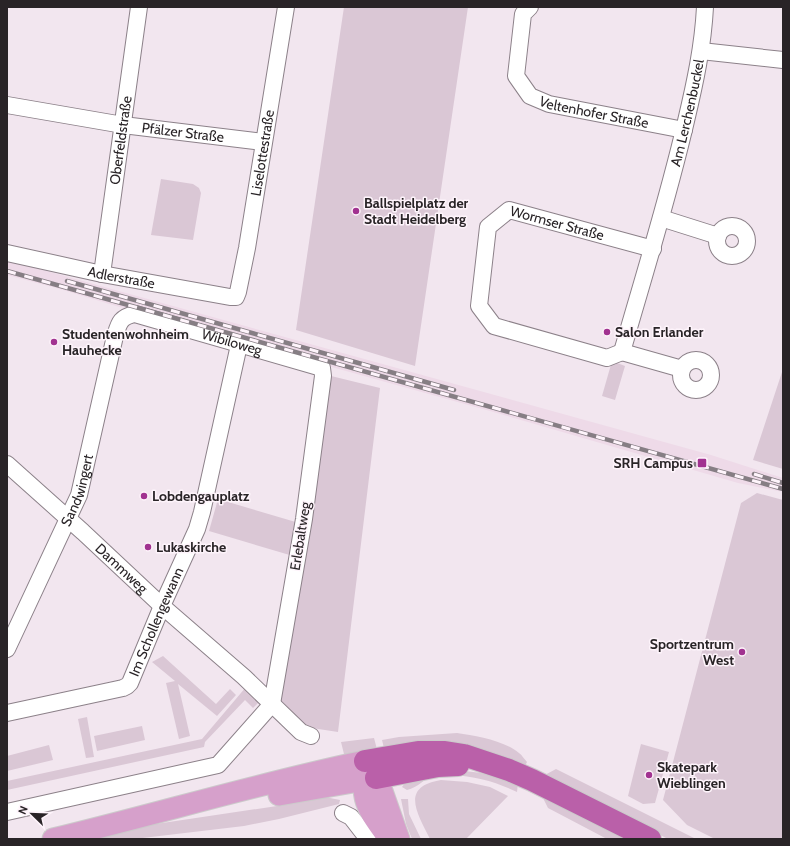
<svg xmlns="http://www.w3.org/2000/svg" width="790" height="846" viewBox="0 0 790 846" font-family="Cabin,sans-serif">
<rect width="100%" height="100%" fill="#f2e6ef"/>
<!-- built -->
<path fill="#eedae8" d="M7,260L711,455L783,478V492L738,483L490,411L292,356L160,317L116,306L60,289L7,275Z"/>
<!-- green -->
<path fill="#dac7d5" d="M344,7H468L415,366L296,330Z
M161,179L193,184L199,188L201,193L193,240L151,235Z
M612,361L625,366L615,400L602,396Z
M783,369V469L753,460Z
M327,375L380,388L338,732L299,726L276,703Z
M757,493L783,500V839H715L687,825L663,800L741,503Z
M218,499L299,523L293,556L209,531Z
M163,656L216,704L230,689L236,695L217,716L178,684L190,736L179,739L166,683L175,681L152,662Z
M246,687L261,700L253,708L245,700L205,742L204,747L7,790V781L202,739Z
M87,717L94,757L86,758L78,719Z
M142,726L145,740L97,751L94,736Z
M457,733C476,736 503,740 519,753C522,755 524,759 527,762L524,768L385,752L382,740L399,737Z
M374,738L378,753L345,758L341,742Z
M641,744L669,752L655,803L643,804L628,796Z
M49,745L53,760L7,771V756Z
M556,769L696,839H668L543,776Z
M443,770C470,770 493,774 518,783L517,792C496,782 475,776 452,775C447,775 441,774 437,775C425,777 418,788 407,790L402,787C413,771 425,771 443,770Z
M441,780L467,782L490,787L508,796L466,839H430C418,814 399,787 441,780Z
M542,796L632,839H607L548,808Z
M325,797L340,800L339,804L279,819L244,826L134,839H89L149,825L277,806Z
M401,799H408L409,814L421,839H412L406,824Z"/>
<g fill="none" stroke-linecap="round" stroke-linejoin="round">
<!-- minor casing -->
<g stroke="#8c8189" stroke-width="18">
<g id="minor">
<path id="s1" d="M530,7L523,14L516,76L530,96L549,104L684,130"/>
<path d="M701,51L783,60"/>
<path id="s2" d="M7,105L123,125L263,142"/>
<path d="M661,218L718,236"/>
<circle cx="732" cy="241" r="15"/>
<path id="s3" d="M7,253L102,274L230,297H236L238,292L247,248L286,7"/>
<path id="s4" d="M102,274L139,7"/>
<path id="s5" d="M622,352L607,358L494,326L479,306L488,227L509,210L653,249"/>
<path id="s6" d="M622,352C644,275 668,199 686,121C695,83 703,46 705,7"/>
<path d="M622,352L682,369"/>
<circle cx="696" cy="375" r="15"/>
<path id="s7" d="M7,464L83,532L162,606L244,677L301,732L311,736"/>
<path id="s8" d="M7,649L79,495L115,336C119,323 120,317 135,314L322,368L323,376L304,519L272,704"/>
<path id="s9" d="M7,713L123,688L127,686L130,683L162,606L197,529L202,512L239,345"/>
<path d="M7,812L218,765L272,704"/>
<path d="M343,813L351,817L368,839"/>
</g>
</g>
<!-- major casing -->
<g stroke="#cccacb" stroke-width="23">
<path id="major" d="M365,766C360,803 369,810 389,839
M369,767L381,788L399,839
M279,795L376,778
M53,839C157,814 260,783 365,761"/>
</g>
<!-- highway casing -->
<g stroke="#cccacb" stroke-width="24">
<path id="highway" d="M365,761L418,752H445L464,755L509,770L532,780L650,839
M376,778L438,766L458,765"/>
</g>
<!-- minor -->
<use href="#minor" stroke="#fff" stroke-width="16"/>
<!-- major -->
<use href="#major" stroke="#d6a0cb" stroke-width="21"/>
<!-- highway -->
<use href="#highway" stroke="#ba60a9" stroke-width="22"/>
<!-- rail casing -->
<g stroke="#867e84" stroke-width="4.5">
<path id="rail" d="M7,271L783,489
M67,281L362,364L454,390
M754,474L783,483"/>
</g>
<!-- rail -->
<use href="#rail" stroke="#fef4fb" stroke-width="3" stroke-dasharray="9" stroke-linecap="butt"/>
</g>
<!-- markers -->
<g fill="#a13290" stroke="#fef4fb" stroke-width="1.5">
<circle cx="356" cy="211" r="4"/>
<circle cx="607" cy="332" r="4"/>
<circle cx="54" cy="342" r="4"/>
<rect x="697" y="458" width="10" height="10" rx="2"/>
<circle cx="144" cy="496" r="4"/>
<circle cx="148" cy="547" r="4"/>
<circle cx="742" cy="652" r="4"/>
<circle cx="649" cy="775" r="4"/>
</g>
<g text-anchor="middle" stroke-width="3" stroke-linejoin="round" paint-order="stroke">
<!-- street labels -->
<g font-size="14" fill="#292427" stroke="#fef4fb">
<text dy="5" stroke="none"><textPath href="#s1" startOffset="163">Veltenhofer Straße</textPath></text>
<text dy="5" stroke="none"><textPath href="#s6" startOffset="248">Am Lerchenbuckel</textPath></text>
<text dy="5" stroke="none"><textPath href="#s2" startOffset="178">Pfälzer Straße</textPath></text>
<text dy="5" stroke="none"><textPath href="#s4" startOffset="135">Oberfeldstraße</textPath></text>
<text dy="5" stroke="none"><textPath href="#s3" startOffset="380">Liselottestraße</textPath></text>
<text dy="5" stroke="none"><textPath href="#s5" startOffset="315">Wormser Straße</textPath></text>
<text dy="5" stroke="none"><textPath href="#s3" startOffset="117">Adlerstraße</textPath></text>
<text dy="5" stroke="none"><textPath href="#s8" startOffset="466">Wibiloweg</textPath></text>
<text dy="5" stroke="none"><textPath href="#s8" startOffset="174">Sandwingert</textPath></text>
<text transform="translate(300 536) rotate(-81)" y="5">Erlebaltweg</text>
<text dy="5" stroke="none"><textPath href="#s7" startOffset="155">Dammweg</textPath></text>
<text dy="5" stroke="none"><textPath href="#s9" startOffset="194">Im Schollengewann</textPath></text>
</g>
<!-- poi labels -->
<g font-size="14" font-weight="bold" fill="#292427" stroke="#fef4fb" text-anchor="start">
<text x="364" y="208">Ballspielplatz der<tspan x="364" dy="16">Stadt Heidelberg</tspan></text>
<text x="615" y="337">Salon Erlander</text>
<text x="62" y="339">Studentenwohnheim<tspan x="62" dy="16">Hauhecke</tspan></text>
<text x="693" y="468" text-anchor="end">SRH Campus</text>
<text x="152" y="501">Lobdengauplatz</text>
<text x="156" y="552">Lukaskirche</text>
<text x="734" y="649" text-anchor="end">Sportzentrum<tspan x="734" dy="16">West</tspan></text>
<text x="657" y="772">Skatepark<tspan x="657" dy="16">Wieblingen</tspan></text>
</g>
</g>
<!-- border -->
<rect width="790" height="846" fill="none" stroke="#292427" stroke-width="16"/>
<!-- north arrow -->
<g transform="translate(32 814) rotate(293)" stroke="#fef4fb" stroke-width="3" paint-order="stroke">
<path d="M0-3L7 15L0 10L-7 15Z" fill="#292427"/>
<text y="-6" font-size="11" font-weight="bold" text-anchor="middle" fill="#292427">N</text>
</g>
</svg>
